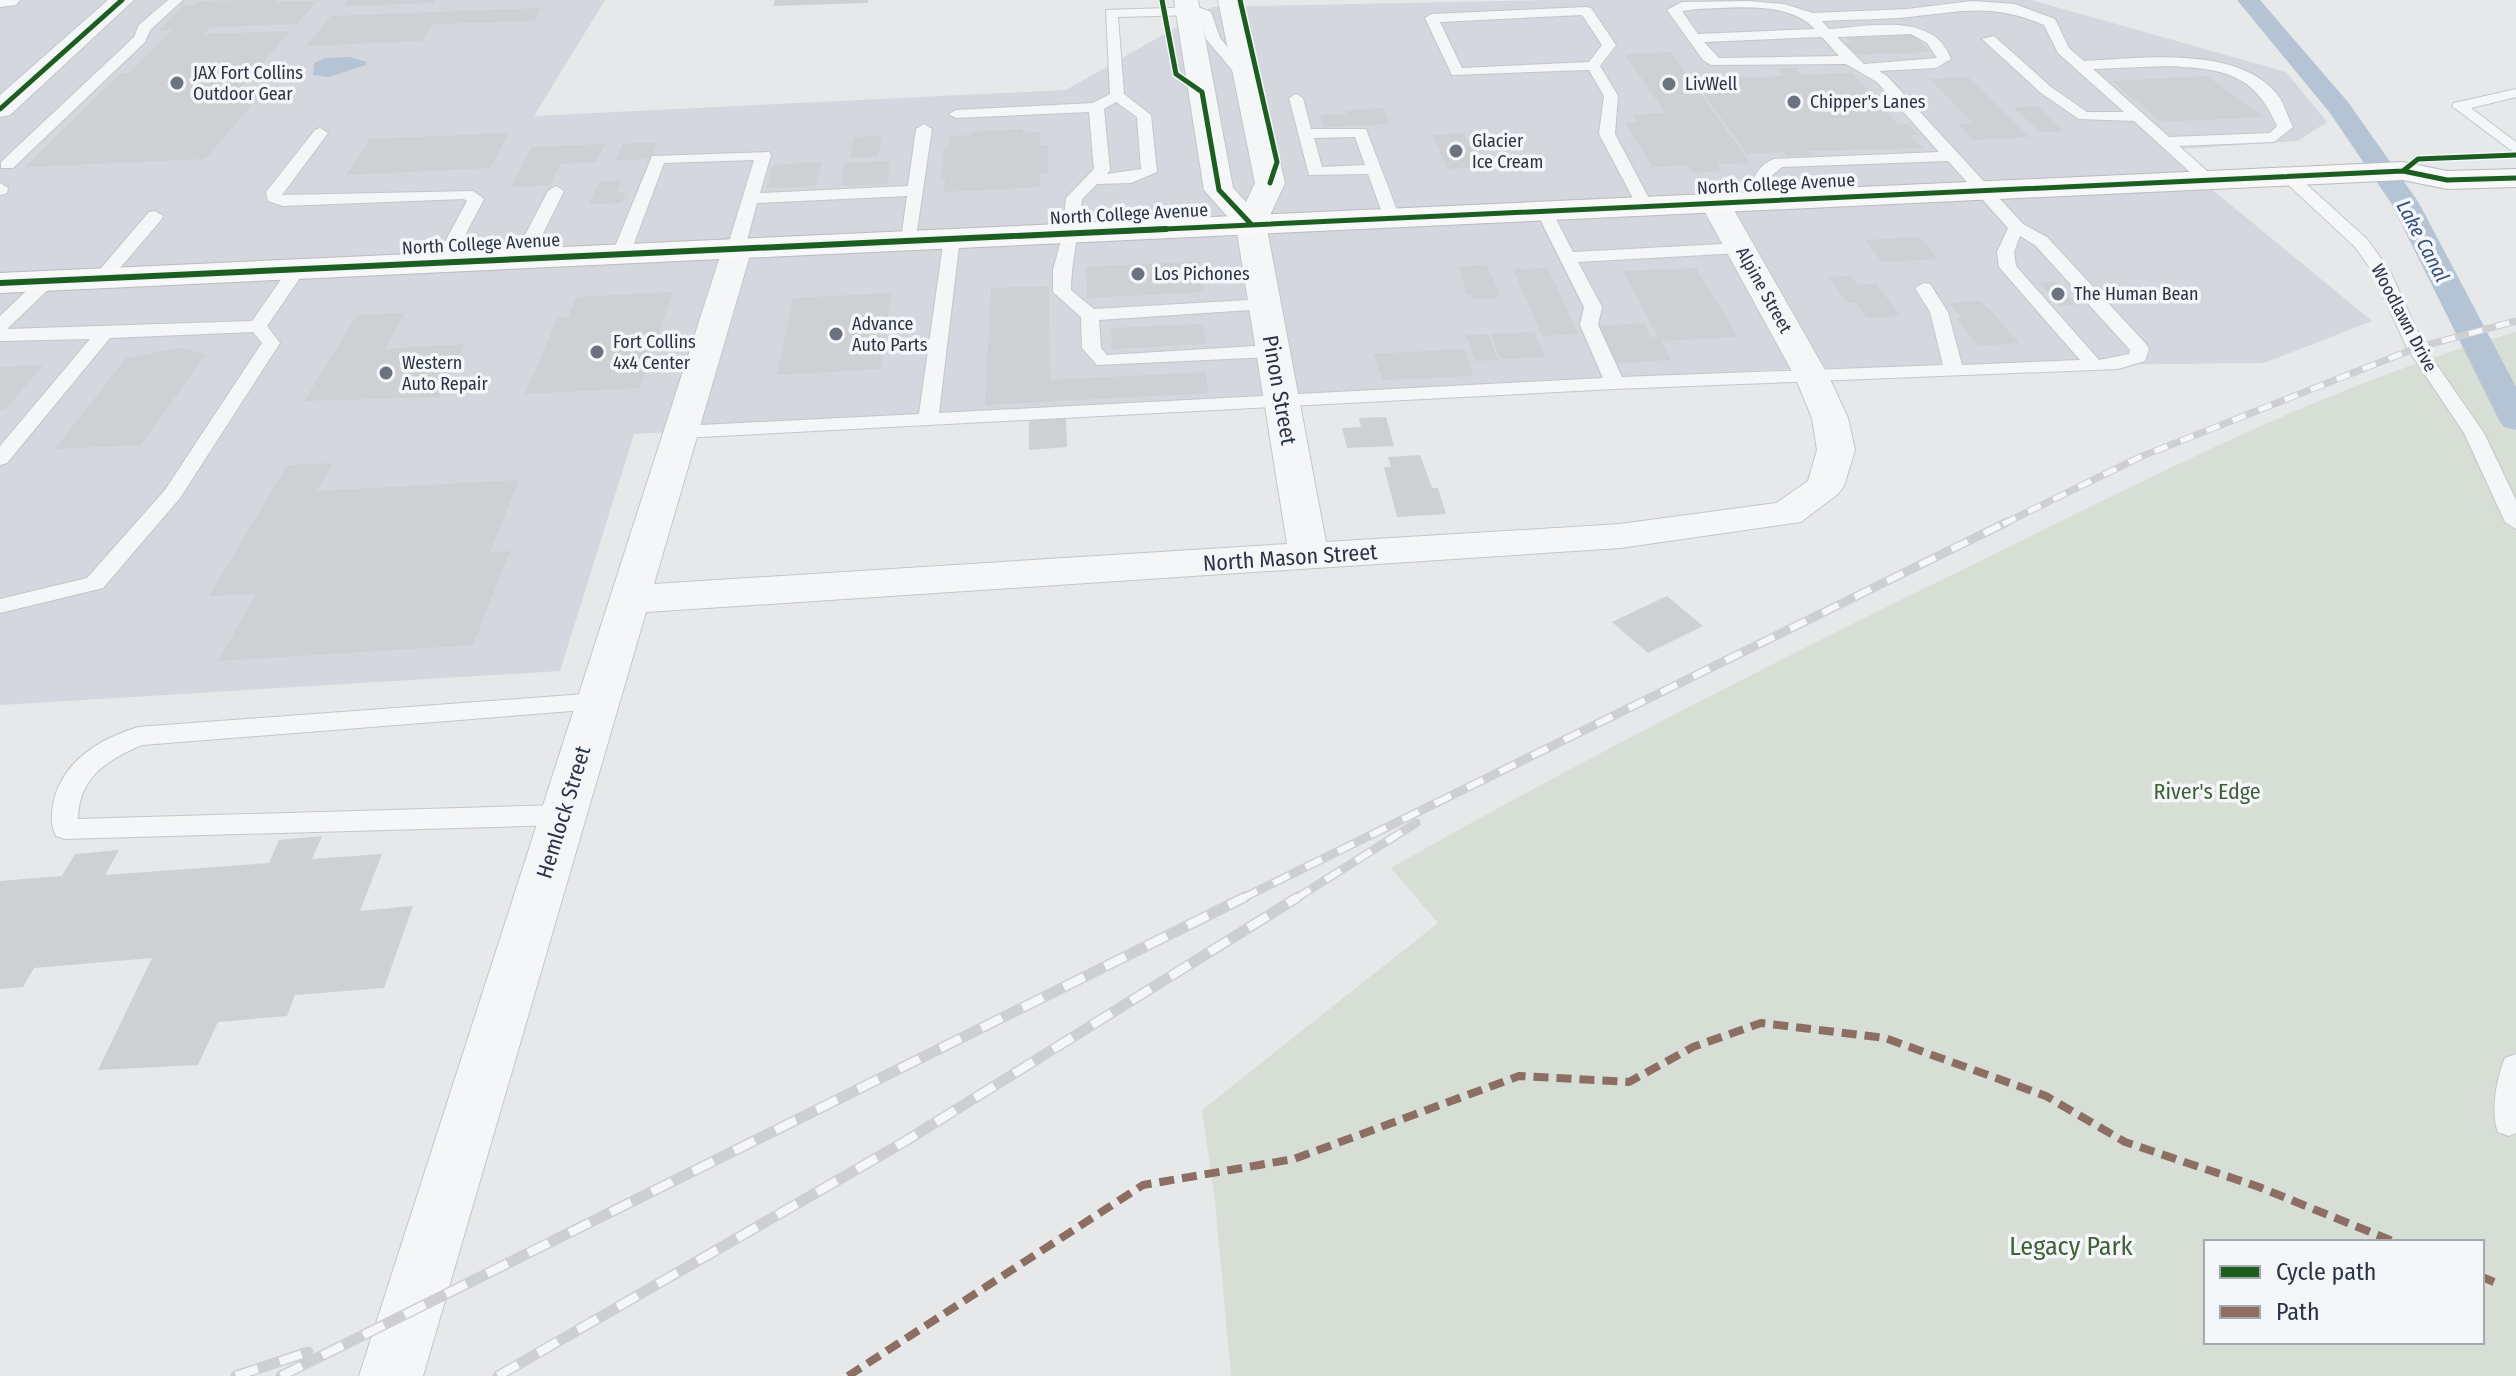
<svg xmlns="http://www.w3.org/2000/svg" width="2516" height="1376" viewBox="0 0 2516 1376" font-family="'Fira Sans Condensed',sans-serif">
<rect width="100%" height="100%" fill="#e6e8ea"/>
<!-- built -->
<path fill="#d4d7dd" d="M0,0H605L534,116L1066,90L1212,7L1549,0H2031L2286,72L2327,122L2298,141L2164,150L2372,321L2264,363L1813,368L634,434L560,671L0,705Z"/>
<!-- green -->
<path fill="#d6ded6" fill-rule="evenodd" d="M2516,332V1376H1231L1215,1201L1202,1110L1438,923L1391,868C1593,753 1800,649 2009,547C2175,465 2337,382 2516,332ZM2206,1242H2482V1342H2206Z"/>
<!-- water -->
<path fill="#b4c4d5" d="M350,57L367,62L366,65L329,77L313,75L314,63L325,58Z"/>
<g fill="none" stroke-linecap="round" stroke-linejoin="round">
<!-- canal -->
<path fill="#b4c4d5" fill-rule="evenodd" d="M2237,0H2260L2348,102L2419,203L2516,387V430L2504,427L2499,420L2391,203L2330,113Z"/>
</g>
<!-- building -->
<path fill="#ced0d3" d="M278,0L276,2L317,1L297,24L210,27L204,34L290,31L235,95L267,93L261,101L254,102L205,159L25,167L120,74L128,73L172,30L158,31L183,6L194,5L199,1Z
M348,0H434V3L343,6Z
M775,0H868V3L773,6Z
M541,8L534,21L433,24L421,41L306,46L331,16Z
M1913,35L1930,52L1849,55L1839,44L1851,43L1846,38Z
M1671,52L1750,163L1717,164L1722,171L1693,173L1687,165L1652,167L1625,122H1638L1633,115L1665,113L1625,54Z
M1796,68L1801,75L1852,73L1899,125L1908,124L1918,135H1908L1924,148L1808,151L1811,155L1787,156L1784,152L1747,154L1693,79L1784,76L1778,69Z
M2207,76L2264,117L2161,122L2112,81Z
M1968,77L2029,137L1973,140L1958,124L1973,123L1930,79Z
M2038,106L2064,131L2040,132L2014,108Z
M1383,108L1389,124L1324,127L1320,115L1347,114L1345,110Z
M1023,129V133L1040,132V146L1048,145V173H1040V187L944,192L945,179H941L944,147H949L950,136L971,135V132Z
M509,133L490,168L346,175L370,139Z
M1464,133L1480,167L1447,169L1433,135Z
M882,136L878,156L850,158L854,137Z
M658,142L651,159L615,160L623,144Z
M605,144L596,162L560,164L550,185L511,187L532,147Z
M890,161L887,184L841,186L845,163Z
M822,162L816,186L766,188L773,165Z
M622,181L617,193L626,192L621,203L589,204L599,182Z
M1920,237L1938,259L1882,262L1865,240Z
M1199,261L1204,292L1087,298L1086,267Z
M1486,265L1500,293H1496L1498,298L1474,299L1472,294L1467,295L1459,267Z
M1548,268L1578,334L1542,336L1513,269Z
M1696,268L1738,337L1661,341L1671,360L1615,363L1598,326L1644,323L1651,337H1658L1623,271Z
M1851,276L1858,285L1876,284L1901,316L1867,318L1855,302L1847,303L1829,277Z
M2056,282L2077,305L2060,306L2039,283Z
M1049,286L1050,380L1206,372L1208,393L985,405L991,288Z
M673,292L640,388L525,394L558,317H568L576,297Z
M891,293L881,369L777,375L793,298Z
M1980,301L1995,315L2019,343L1978,346L1956,319H1962L1949,303Z
M405,313L385,349L465,344L439,397L304,401L357,315Z
M1203,324L1206,344L1112,349L1111,328Z
M1534,332L1545,357L1500,359L1491,334Z
M1488,334L1498,360L1475,361L1466,335Z
M180,348L206,354L141,445L55,449L126,358Z
M1464,349L1473,376L1383,380L1373,354Z
M43,365L5,410H0V367Z
M1066,417L1067,447L1029,450V419Z
M1386,417L1394,446L1347,448L1342,428L1361,427L1359,418Z
M1420,455L1432,488H1438L1446,514L1397,517L1384,467H1391L1388,457Z
M333,463L317,491L519,480L490,552L510,551L473,645L218,661L256,594L209,596L287,465Z
M1667,596L1703,626L1648,653L1612,622Z
M322,836L312,859L382,854L360,911L413,906L384,988L295,995L287,1016L218,1022L198,1065L98,1070L152,958L34,968L23,987L0,989V881L62,876L75,854L119,850L105,875L269,863L279,840Z"/>
<g fill="none" stroke-linecap="round" stroke-linejoin="round">
<!-- lane casing -->
<g stroke="#c4c6c8" stroke-width="2">
<path id="lane" d="M168,0H183L150,30L145,42L13,168H1V162L134,37L139,25Z
M1749,1L1784,4L1813,13L1907,9L1972,1L2015,4L2055,19L2069,48L2084,61C2141,58 2242,44 2280,98C2285,107 2288,118 2293,127L2274,142L2179,146L2214,177L2216,180L2208,185L2202,183L2134,121L2079,119L2041,93L1982,39L1994,36L2051,87L2087,112H2124L2058,53L2044,25C1992,3 1964,11 1909,17C1880,20 1851,19 1822,21L1829,29C1869,27 1934,11 1951,59L1936,68L1879,71L1887,76L2023,224L2047,237L2147,345L2149,349L2145,361L2118,369L1615,389L681,438L671,432L681,426L919,414L944,238L952,233L960,238L939,413L1603,378L1580,325L1584,307L1536,211L1544,206L1552,211L1573,252L1741,243L1750,248L1741,253L1578,262L1602,307L1598,325L1622,377L1943,365L1930,312L1915,288L1924,283L1930,284L1948,312L1962,365L2080,360L1999,267L1997,252L2008,228L1948,161L1782,167L1771,176L1767,203H1755C1748,185 1755,166 1774,159L1939,152L1877,82L1846,64L1711,65L1703,60L1667,10L1682,2ZM1697,9C1733,8 1788,0 1815,29L1698,34L1682,11ZM1911,34L1927,43L1937,58L1864,64L1837,37ZM1822,37L1839,56L1719,58L1704,42ZM2168,66C2222,69 2254,72 2277,126L2270,133L2169,137L2093,69ZM2020,236L2035,245L2130,350L2129,354L2099,360L2016,266L2014,252Z
M1198,7L1211,12L1220,38L1255,80L1248,84L1243,83L1206,39L1200,17L1196,15L1118,17L1124,94L1151,115L1157,172L1131,183L1097,184L1082,199C1080,230 1071,260 1071,290L1094,309L1265,299L1274,304L1265,309L1099,320L1101,348L1107,355L1273,345L1282,351L1273,357L1097,365L1082,348L1081,317L1053,292V270L1063,233L1066,198L1094,169L1089,112L956,118L949,114L956,110L1093,103L1110,94L1106,10ZM1116,102L1137,117L1141,169L1107,174L1110,170L1104,109Z
M1586,7L1591,8L1616,45L1600,66L1618,96L1615,134L1653,206L1651,209L1645,211L1637,206L1599,134L1604,96L1589,70L1452,75L1425,18L1432,14ZM1582,15L1602,45L1589,62L1462,68L1440,22Z
M2516,89V97L2471,108L2516,142V154L2452,106L2454,103Z
M1296,94L1303,98L1311,129H1366L1400,218L1398,222H1386L1384,218L1368,174L1309,175L1289,98ZM1355,137L1365,165L1322,167L1314,138Z
M924,124L932,129L915,244H903L901,240L907,196L757,203L745,248L736,253L730,252L727,248L754,160L664,163L630,254L621,259L612,254L652,156L769,152L771,155L760,193L908,186L916,129Z
M320,128L328,133L282,195L473,191L484,199L449,266L443,267L434,262L467,201L464,199L283,206L268,201L266,192L315,130Z
M2288,171L2294,173L2367,239L2390,271L2425,348L2484,433L2516,500V529L2505,522L2464,433L2407,348L2372,271L2355,247L2282,179L2280,176Z
M0,183L8,188L7,193L0,195Z
M556,186L564,191L531,258L522,263L516,262L513,258L548,191Z
M155,211L163,216L161,220L108,282H96L93,278L96,274L149,212Z
M297,264L306,269L267,326L280,343L180,498L103,588L0,613V599L87,578L165,490L262,343L253,332L110,338L7,463L0,465V446L90,339L0,341V316L42,276H54L57,280L54,284L7,329L252,321L291,265Z
M598,693L607,695L610,701L607,707L598,709L142,745C107,760 79,777 78,819L561,805L570,808L574,815L570,822L561,825L65,839L56,836C51,827 51,816 53,805C61,762 99,739 138,727Z
M2516,1054V1133L2509,1136L2498,1132C2490,1113 2497,1076 2505,1058Z"/>
</g>
<!-- street casing -->
<g stroke="#c4c6c8" stroke-width="2">
<path id="street" d="M0,0H20L16,5L0,7Z
M108,0H134L10,115L0,117V95Z
M1174,0H1198L1233,188L1246,202L1255,183L1218,0H1242L1285,183L1266,224L1326,542L1620,524L1776,503L1808,481L1817,450L1812,418L1795,377L1700,203L1704,197L1715,194L1726,197L1730,203L1829,377L1848,418L1855,450L1844,486L1838,494L1801,522L1620,548L646,612L423,1376H359L725,241L736,239L747,241L752,248L654,584L1287,544L1236,226L1204,190Z"/>
</g>
<!-- highway casing -->
<g stroke="#b8bbbf" stroke-width="2">
<path id="highway" d="M2403,162L2447,171L2516,169V187L2447,189L2403,180L0,293V273Z"/>
</g>
<!-- lane -->
<use href="#lane" fill="#f5f6f7" fill-rule="evenodd"/>
<!-- street -->
<use href="#street" fill="#f5f6f7" fill-rule="evenodd"/>
<!-- highway -->
<use href="#highway" fill="#f8f8f8" fill-rule="evenodd"/>
<!-- rail-far2 casing -->
<g stroke="#cecfd2" stroke-width="7">
<path id="rail-far2" d="M2003,524L2140,457L2416,348L2516,321"/>
</g>
<!-- rail-far1 casing -->
<g stroke="#cecfd2" stroke-width="9">
<path id="rail-far1" d="M1241,899L2007,522
M1295,899L1416,823"/>
</g>
<!-- rail casing -->
<g stroke="#cecfd2" stroke-width="11">
<path id="rail" d="M236,1376L308,1352
M281,1376L1245,897
M498,1376L904,1142L1298,897"/>
</g>
<!-- rail-far2 -->
<use href="#rail-far2" stroke="#f4f6f9" stroke-width="5" stroke-dasharray="14" stroke-linecap="butt"/>
<!-- rail-far1 -->
<use href="#rail-far1" stroke="#f4f6f9" stroke-width="6" stroke-dasharray="18" stroke-linecap="butt"/>
<!-- rail -->
<use href="#rail" stroke="#f4f6f9" stroke-width="8" stroke-dasharray="23" stroke-linecap="butt"/>
<!-- quiet -->
<path stroke="#8d6e63" stroke-width="8" stroke-dasharray="15 8" stroke-linecap="butt" d="M2482,1277L2494,1282
M848,1376L1143,1185L1294,1159L1519,1076L1629,1082L1693,1047L1761,1023L1885,1038L2046,1096L2125,1142L2259,1187L2395,1242"/>
<!-- cycleway-far1 casing -->
<g stroke="#f4f6f9" stroke-width="8">
<path id="cycleway-far1" d="M1162,0L1176,74L1202,92L1219,190L1251,224
M1240,0L1277,162L1270,183
M0,109L122,0
M2403,171L2418,159L2516,155
M1123,231L2403,171L2447,180L2516,178"/>
</g>
<!-- cycleway casing -->
<g stroke="#f4f6f9" stroke-width="10">
<path id="cycleway" d="M0,283L1166,229"/>
</g>
<!-- cycleway-far1 -->
<use href="#cycleway-far1" stroke="#1b5e20" stroke-width="5"/>
<!-- cycleway -->
<use href="#cycleway" stroke="#1b5e20" stroke-width="6"/>
</g>
<!-- markers -->
<g fill="#6c737f" stroke="#f4f6f9" stroke-width="3">
<circle cx="177" cy="83" r="8"/>
<circle cx="1669" cy="84" r="8"/>
<circle cx="1794" cy="102" r="8"/>
<circle cx="1456" cy="151" r="8"/>
<circle cx="1138" cy="274" r="8"/>
<circle cx="2058" cy="294" r="8"/>
<circle cx="836" cy="334" r="8"/>
<circle cx="597" cy="352" r="8"/>
<circle cx="386" cy="373" r="8"/>
</g>
<g text-anchor="middle" stroke-width="7" stroke-linejoin="round" paint-order="stroke">
<!-- far-poi labels -->
<g font-size="18" fill="#2b3445" stroke="#f4f6f9" text-anchor="start">
<text x="193" y="79">JAX Fort Collins<tspan x="193" dy="21">Outdoor Gear</tspan></text>
<text x="1685" y="90">LivWell</text>
<text x="1810" y="108">Chipper's Lanes</text>
<text x="1472" y="147">Glacier<tspan x="1472" dy="21">Ice Cream</tspan></text>
<text x="1154" y="280">Los Pichones</text>
<text x="2074" y="300">The Human Bean</text>
<text x="852" y="330">Advance<tspan x="852" dy="21">Auto Parts</tspan></text>
<text x="613" y="348">Fort Collins<tspan x="613" dy="21">4x4 Center</tspan></text>
<text x="402" y="369">Western<tspan x="402" dy="21">Auto Repair</tspan></text>
</g>
<!-- far-street labels -->
<g font-size="18" fill="#2b3445" stroke="#f4f6f9">
<text transform="translate(1776 184) rotate(-3)" y="6">North College Avenue</text>
<text transform="translate(1129 214) rotate(-3)" y="6">North College Avenue</text>
<text transform="translate(481 244) rotate(-3)" y="6">North College Avenue</text>
<text transform="translate(1764 290) rotate(61)" y="6">Alpine Street</text>
<text transform="translate(2404 318) rotate(62)" y="6">Woodlawn Drive</text>
</g>
<!-- far-water labels -->
<g font-size="20" font-style="italic" fill="#34527a" stroke="#f4f6f9">
<text transform="translate(2423 241) rotate(62)" y="7">Lake Canal</text>
</g>
<!-- street labels -->
<g font-size="22" fill="#2b3445" stroke="#f4f6f9">
<text transform="translate(1280 390) rotate(80)" y="8">Pinon Street</text>
<text transform="translate(1290 557) rotate(-4)" y="8">North Mason Street</text>
<text transform="translate(563 812) rotate(-73)" y="8">Hemlock Street</text>
</g>
<!-- park labels -->
<g font-size="22" fill="#3f6138" stroke="#f4f6f9">
<text x="2207" y="799">River's Edge</text>
</g>
<!-- near-park labels -->
<g font-size="26" fill="#3f6138" stroke="#f4f6f9">
<text x="2071" y="1255">Legacy Park</text>
</g>
</g>
<!-- legend -->
<rect x="2204" y="1240" width="280" height="104" fill="#f4f6f9" stroke="#a4a8b1" stroke-width="2"/>
<rect x="2220" y="1266" width="40" height="12" fill="#1b5e20" stroke="#a4a8b1" stroke-width="2"/>
<text x="2276" y="1280" font-size="24" fill="#2b3445">Cycle path</text>
<rect x="2220" y="1306" width="40" height="12" fill="#8d6e63" stroke="#a4a8b1" stroke-width="2"/>
<text x="2276" y="1320" font-size="24" fill="#2b3445">Path</text>
</svg>
